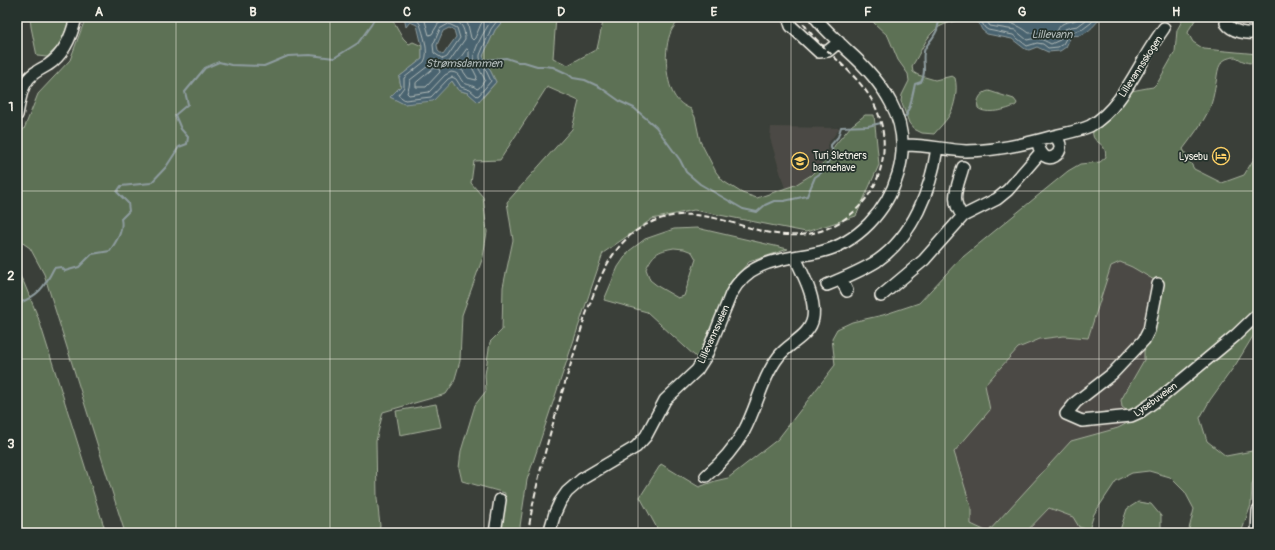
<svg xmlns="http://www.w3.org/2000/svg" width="1275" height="550" viewBox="0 0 1275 550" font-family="Pangolin,sans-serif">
<rect width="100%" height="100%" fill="#3a3f39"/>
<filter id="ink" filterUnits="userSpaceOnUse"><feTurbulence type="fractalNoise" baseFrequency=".025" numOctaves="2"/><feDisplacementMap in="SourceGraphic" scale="8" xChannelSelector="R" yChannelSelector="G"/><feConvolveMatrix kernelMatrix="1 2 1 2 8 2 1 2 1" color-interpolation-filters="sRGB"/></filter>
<g filter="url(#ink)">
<!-- built -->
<path fill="#4b4a44" d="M771,127L840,128L827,145L828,152L819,168L786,192L770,138Z
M1120,262L1132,267L1161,284L1153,330L1144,351V360L1121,400L1137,418L1118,428L1071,441L989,533L971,524V507L954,452L990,410L985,385L1018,348L1040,339L1064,336L1088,337L1111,266Z
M1049,508L1074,517L1079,527L1089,533H1025Z"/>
<!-- green -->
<path fill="#5d7155" stroke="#a8b19e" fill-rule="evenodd" d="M30,17H70L69,22L60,44L47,57L37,56L31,27Z
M86,17H391L403,38L409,44L413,42L422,46V59L399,77L401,86L390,97L405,104L452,81L458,90L468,93L479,102L496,82L483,56L495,30L506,17H556L553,58L568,65L597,49L604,17H684C681,20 675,24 673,28C663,43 665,80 674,95C678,102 684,106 691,109L695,117L700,141L716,172L723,181L742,193L757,198L795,185L811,175L826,160L835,145L851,126L865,115H874L879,165L856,216L806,232L694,210L652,219L603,253L527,480L519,533H498L505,493L462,481L459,468L461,451L475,405L486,391L485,375L490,342L502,330L503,287L513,240L507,202L572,129L579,101L547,87L500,160L474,161L471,183L483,197L487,232L483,257L462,315L460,361L454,382L446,394L383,412L376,441L377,498L380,526L377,533H125L44,274L30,248L17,239V137L24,129L38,94L70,60Z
M871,17H966C957,21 947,22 939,27C925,36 921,53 912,66L913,72L918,75L935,80L952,76L955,78C958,89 955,106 949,116C945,122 939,128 934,134L922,133L914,129L909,123L901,101L902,95L909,81L908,74L898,60L888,36L874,23Z
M1184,17H1197L1190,28L1188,33L1193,42L1204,49L1258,54V61C1254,62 1250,64 1246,62C1237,60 1239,54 1226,59C1216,64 1218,77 1215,87C1214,94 1212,103 1209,110C1202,124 1192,137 1183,149L1194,169L1222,183L1244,175L1255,157L1258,155V328L1236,364L1210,400L1200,418L1207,441L1226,456L1252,451L1258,448V468L1252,485L1251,505L1241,533H1188L1194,509L1185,492L1170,477L1149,471L1132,473L1116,481L1094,514L1089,530L1079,527L1073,517L1049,508L1025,533H664L658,530L640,497L661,464L699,487L715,481L728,478L778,439L835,365L832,338L837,329L852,322L883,315L919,303L958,261L1068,171L1080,164L1100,162L1106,157C1105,155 1106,153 1105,150C1101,140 1091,143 1093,130L1131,91L1147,88L1153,87L1158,82L1175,52L1177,30ZM1120,262L1132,267L1161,284L1153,330L1144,351V360L1121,400L1122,407L1137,418L1118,428L1071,441L988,532L971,524V507L954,452L990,410L985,385L1018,348L1040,339L1064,336L1088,338L1111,266Z
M989,91L1014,99L1017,103L1016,105C1008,110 985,115 978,108C976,100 981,92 989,91Z
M697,228L788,249L749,262L729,284L714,322L697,358L647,312L604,300L618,267L629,251L645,239L674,229ZM674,248L684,249L692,252L696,259L684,296L678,298L659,287L650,280L646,269C653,254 657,251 674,248Z
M17,271L24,283L38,317L106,533H17Z
M436,404L441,427L400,435L396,411Z
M1138,502L1151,504L1161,516V533H1119L1127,509Z"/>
<!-- water -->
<path fill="#4a646f" stroke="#8e9c9f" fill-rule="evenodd" d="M404,17H506L495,30L483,56L496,82L478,102L468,93L458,90L452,81L433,101L404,104L390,97L401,86L399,77L422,59V46L417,25L410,22L406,27ZM449,28L454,30L456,37L443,55L438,51L437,45L443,31Z
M969,17H1101C1096,24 1089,32 1081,35C1078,36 1074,35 1071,36L1066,47L1060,51L1048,52L1037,47L1029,50L1025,49L1012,39L987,34L982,30L979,24Z"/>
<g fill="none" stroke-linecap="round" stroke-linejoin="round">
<!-- shore -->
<path stroke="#b0b9b8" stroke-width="1" d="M408,17L418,21L420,24C423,34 430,52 424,62L404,78V87L398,95L405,100L431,97L448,79L452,77L456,79L461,87L470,90L477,96L479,95L491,81L480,58V55L491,29L500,17
M421,17L425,21L429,35L432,34L438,24C453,16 465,21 465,39L449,62L442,63L432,59L428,66L410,80L409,87L407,93L409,95L429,92L445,75L451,72C461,73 458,78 464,83C468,85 473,85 477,89L479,88L485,80C482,73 475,64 474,57C474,48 488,24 494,17
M461,17L466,21L468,25L471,38L473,40L475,38L481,24L486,17
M976,17L981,21L985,28L988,30L1013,35L1027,46L1037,43L1043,44L1048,48L1058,47L1063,44L1069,33L1083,29L1091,23L1096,17
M984,17L990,26L1015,30L1027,40C1039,37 1041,39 1051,44L1060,40L1062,35L1065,29L1071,27L1078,26L1090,17
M992,17L994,20C1008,22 1018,24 1029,33L1041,32L1053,37L1055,36C1062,16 1069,26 1081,17
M449,24L457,28L460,38L447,57L443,59L434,53L433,45L440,29Z
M467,49L469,51V61L477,77L476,80L468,78L463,71L455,66Z
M434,68L439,69L440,72L426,87H416V83Z"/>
<!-- stream -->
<path stroke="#8e9c9f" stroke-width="2" d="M485,60L506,58L518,62H524L537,66H544L553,67L568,74L573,78L585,80L600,87L621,102L634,108L656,127L680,160L686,172L700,184L743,209L757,212L765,205L774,201H784L807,196L815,177L821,173L829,160L833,157L834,153L831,148V145L838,137L841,127L868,126L881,123
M905,116L907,115V112L910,106L915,84L921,82C927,72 922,62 924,52C924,47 928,45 930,41C933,38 935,34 937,30C939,24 937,22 943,17
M17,304C38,296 44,288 54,268L61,267L65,271L79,267L92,254L110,251C116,241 124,231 121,219L129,211L128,203L117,192L121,186L151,183L166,167L179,147L187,144L188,137L181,129L175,115L188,104L185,92L205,68L219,62L231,65L264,66L288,56L310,55L334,58L358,43L371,25L375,17"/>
<!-- minor casing -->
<g stroke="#f4f1e8" stroke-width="14">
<path id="minor" d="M788,17L791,26L819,52L828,51L839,42
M1228,17L1226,23C1232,32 1248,35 1258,32
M17,115C19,105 20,93 25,84C30,74 39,70 48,65C65,54 72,35 76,17
M1054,136C1066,133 1079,131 1090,126C1115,112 1130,83 1144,59C1150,48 1157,38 1164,28
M902,145C924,144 945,150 966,151C996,151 1026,144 1054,136C1073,151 1042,173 1038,142
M963,167C958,186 949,200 963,216
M841,279L847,291
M1158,284L1149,330L1144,340L1112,374L1076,402L1066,414L1082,421L1131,416L1140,412L1164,395L1235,336L1258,314
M827,285C844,278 861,271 877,261C913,236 931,190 937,148
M881,296L924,260L963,216L997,199L1008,190L1040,153
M706,476C720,464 735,447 744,431C757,407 762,378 779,356C789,343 810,336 813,318C816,298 803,275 795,257
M495,533L500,500
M549,533L555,513L560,502L567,492L582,479L636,447L646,436L665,400L697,370L706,356L731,294C750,258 785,260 820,252C858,243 887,211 898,174C905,150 903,125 891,103C880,82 864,65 847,50C836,39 824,29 815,17
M1257,533L1258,511"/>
</g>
<!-- minor -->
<use href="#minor" stroke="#26332d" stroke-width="11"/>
<!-- rail -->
<path stroke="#f4f1e8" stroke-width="2" stroke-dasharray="6 3" stroke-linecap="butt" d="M528,533C539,459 564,389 585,317C599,279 612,239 652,222C719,193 771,263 840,222C855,213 868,199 876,182C886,158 887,131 875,106C858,71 819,50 799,17"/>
</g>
</g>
<!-- grid -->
<path fill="none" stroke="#f4f1e8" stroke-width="1" stroke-opacity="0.55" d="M176,17V533M330,17V533M484,17V533M638,17V533M791,17V533M945,17V533M1099,17V533M17,191H1258M17,359H1258"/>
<!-- icons -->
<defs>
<g id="hotel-ring" transform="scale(0.9)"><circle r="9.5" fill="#26332d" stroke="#ffd166" stroke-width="1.5"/><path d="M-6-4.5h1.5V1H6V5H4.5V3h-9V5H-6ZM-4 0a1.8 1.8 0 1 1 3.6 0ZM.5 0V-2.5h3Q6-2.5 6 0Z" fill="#ffd166"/></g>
<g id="school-ring" transform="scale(0.9)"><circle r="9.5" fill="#26332d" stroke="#ffd166" stroke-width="1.5"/><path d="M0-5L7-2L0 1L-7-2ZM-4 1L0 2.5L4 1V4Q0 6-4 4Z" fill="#ffd166"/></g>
</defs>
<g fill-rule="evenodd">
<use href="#hotel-ring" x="1221" y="156"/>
<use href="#school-ring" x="800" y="161"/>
</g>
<g text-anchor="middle" stroke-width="3.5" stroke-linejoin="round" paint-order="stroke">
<!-- street labels -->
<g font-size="10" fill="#f4f1e8" stroke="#26332d">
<text transform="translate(1140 66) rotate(-57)" y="4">Lillevannsskogen</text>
<text transform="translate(713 334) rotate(-66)" y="4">Lillevannsveien</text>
<text transform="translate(1155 399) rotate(-36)" y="4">Lysebuveien</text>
</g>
<!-- poi labels -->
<g font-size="10" fill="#f4f1e8" stroke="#26332d" text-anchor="start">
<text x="813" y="159">Turi Sletners<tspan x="813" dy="12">barnehave</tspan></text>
<text x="1208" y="160" text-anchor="end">Lysebu</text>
</g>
<!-- water labels -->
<g font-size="11" font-style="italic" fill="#b0b9b8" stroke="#26332d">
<text x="1052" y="38">Lillevann</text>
<text x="464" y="67">Strømsdammen</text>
</g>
</g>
<!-- margin -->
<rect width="1275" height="550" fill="none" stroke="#26332d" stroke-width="44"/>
<rect x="22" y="22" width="1231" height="506" fill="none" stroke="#f4f1e8" stroke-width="1.5"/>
<g font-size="13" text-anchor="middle" font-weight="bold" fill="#f4f1e8">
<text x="99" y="16">A</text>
<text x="253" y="16">B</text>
<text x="407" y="16">C</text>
<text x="561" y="16">D</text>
<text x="714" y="16">E</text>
<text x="868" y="16">F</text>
<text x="1022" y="16">G</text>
<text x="1176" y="16">H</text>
<text x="11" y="111">1</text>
<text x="11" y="280">2</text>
<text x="11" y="448">3</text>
</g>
</svg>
